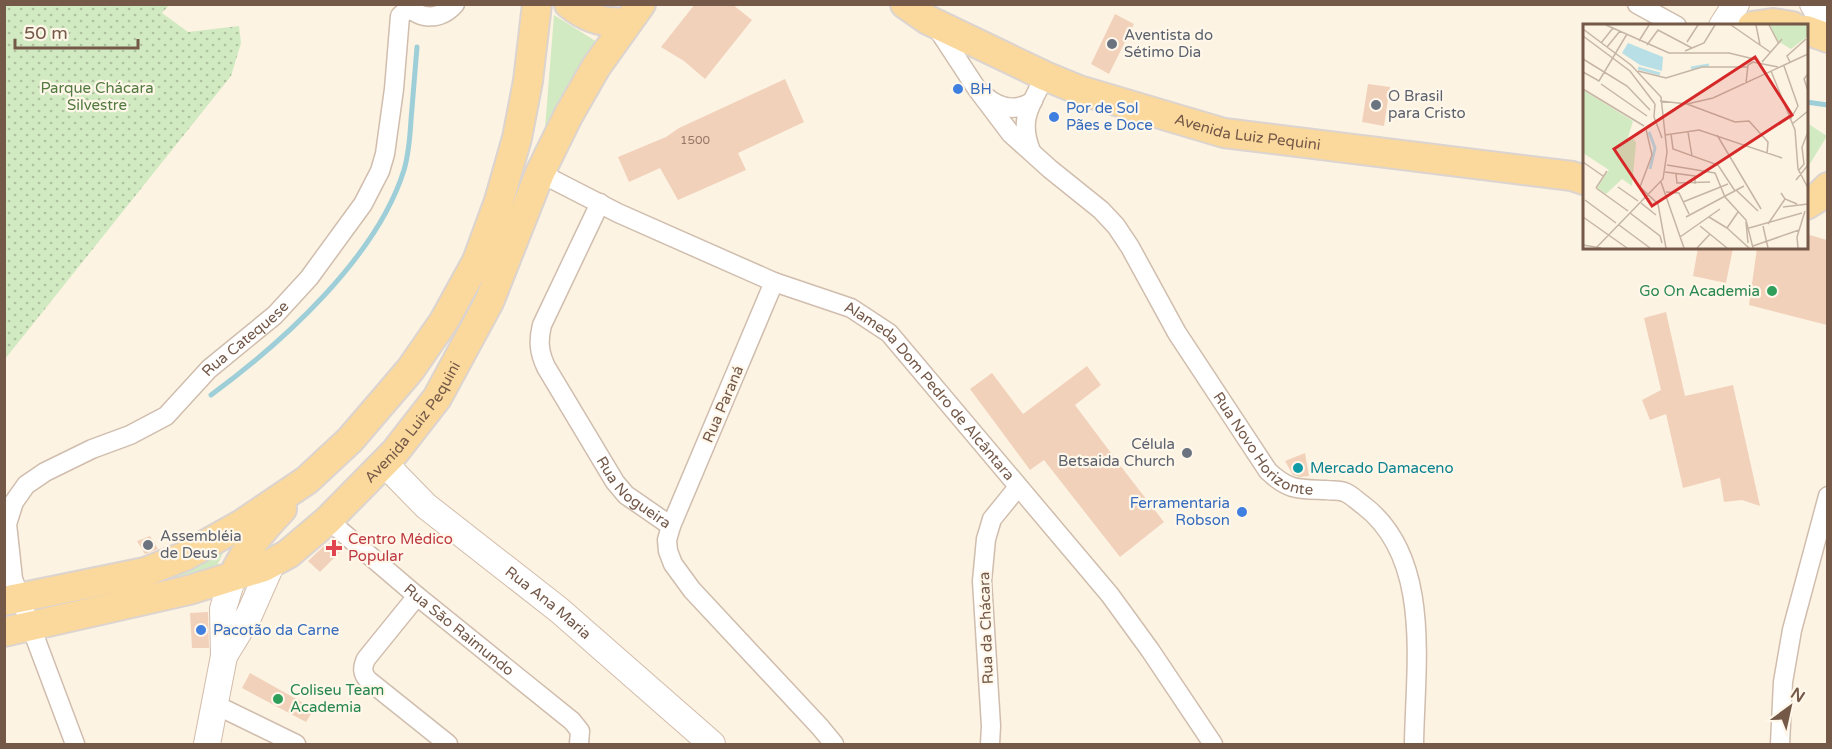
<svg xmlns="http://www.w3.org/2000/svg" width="1832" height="749" viewBox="0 0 1832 749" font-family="'Varela Round',sans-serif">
<defs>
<pattern id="park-dots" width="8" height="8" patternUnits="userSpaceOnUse" patternTransform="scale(1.5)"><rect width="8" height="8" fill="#d2eac2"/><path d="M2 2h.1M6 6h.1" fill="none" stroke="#afc1a0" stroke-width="1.8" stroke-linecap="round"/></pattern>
</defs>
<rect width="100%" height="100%" fill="#fcf3e3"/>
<!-- grass -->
<path fill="#d2eac2" d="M554,15L597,42L545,128Z
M1807,123L1827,136L1808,167L1806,166Z
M224,551L214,572L148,587Z"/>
<!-- park -->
<path fill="url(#park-dots)" d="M5,4L169,5L162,13L188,32L239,26L241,43L231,76L5,359Z"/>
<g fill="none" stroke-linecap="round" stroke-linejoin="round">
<!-- stream -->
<path stroke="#9eced8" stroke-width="5" d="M1806,102L1828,105
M211,395C283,342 377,257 404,170C409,153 410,137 411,120C413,96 415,72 417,47"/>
</g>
<!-- building -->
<path fill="#f2d1bb" d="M695,4H732L752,20L705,79L684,61L661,47Z
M1115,14L1134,24L1109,74L1091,64Z
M785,79L804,122L738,153L746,170L678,200L660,168L629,182L618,157L666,137L679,128Z
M1368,84L1390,87L1384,126L1362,122Z
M1806,234L1827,240V325L1749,305L1757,248H1806Z
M1698,248H1733L1726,283L1693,276Z
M1666,312L1685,396L1733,385L1760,506L1742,500L1724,502L1720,478L1683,488L1666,414L1650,420L1642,400L1661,390L1644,318Z
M1087,366L1101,385L1075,405L1126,473L1164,522L1120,557L1044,460L1030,470L970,389L992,373L1023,414Z
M1305,453L1309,476L1300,477L1293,475L1285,461Z
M150,536L158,549L145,554L137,541Z
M335,541L344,548L320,572L308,561L325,545Z
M208,612L209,648H192L190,613Z
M250,673L314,709L306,722L242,688Z"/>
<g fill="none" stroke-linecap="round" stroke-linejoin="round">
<!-- street casing -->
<g stroke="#d0bdad" stroke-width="21">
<g id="street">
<path d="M406,4C420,21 441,20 455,4"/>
<path d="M1637,4L1677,26"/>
<path id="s1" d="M935,25L977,89L1011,134L1050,169L1101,210L1116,226L1130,247L1177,333L1268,471C1289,491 1299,489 1326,490C1332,491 1340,490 1344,492C1351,494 1357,501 1363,505C1433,558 1415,667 1414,744"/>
<path d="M985,96C1000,109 1016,112 1033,101"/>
<path d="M1031,151C1018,119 1031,105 1045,76"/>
<path id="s2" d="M540,173L618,213L774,282L851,308L889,333L1110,595L1150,650L1213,744"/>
<path id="s3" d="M600,203L542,325C538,341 539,352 546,367L615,482L626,495L671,526"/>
<path d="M774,282L671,526L667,540L668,551L673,564L692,590L820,727L834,744"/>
<path id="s4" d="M328,520L417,596L572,721L580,731L579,744"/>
<path d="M417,596L366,659C362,668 362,673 368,680L448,744"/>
<path d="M216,705L296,744"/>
<path id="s5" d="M75,744L13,579L7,524L14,502L26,485L45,472L92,449L130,435L166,416L209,369L275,315L309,278L363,204L380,171L385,154L394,89L400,16L409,8"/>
<path d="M990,744L991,726L982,581L986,539L992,519L1018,487"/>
<path d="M1780,744L1783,682L1792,630L1828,496"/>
</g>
</g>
<!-- secondary casing -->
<g stroke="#d3bcaa" stroke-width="28">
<g id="secondary">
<path d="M1813,4L1828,26"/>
<path d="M1722,26L1736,4"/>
<path id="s6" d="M384,463L426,506L559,610L712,744"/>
<path d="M224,656L249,615L272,563"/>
<path d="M207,744L224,656L223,609L233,576"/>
</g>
</g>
<!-- primary casing -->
<g stroke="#dbd4d0" stroke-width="32">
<g id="primary">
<path d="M569,4C587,19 605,24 627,22"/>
<path id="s7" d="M905,4L928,20L1045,76L1079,90L1224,133L1572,176L1584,180"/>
<path d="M1752,26L1773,23L1792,26"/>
<path d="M1806,30L1828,38"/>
<path d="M1806,205L1816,199L1828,187"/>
<path d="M233,576C245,550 262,530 282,509"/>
<path d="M4,601L145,572L185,556L242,524L307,480L350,440L410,370L444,321L477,261L499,201L517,138L528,81L537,4"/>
<path id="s8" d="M4,632L189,590L264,567L288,554L328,520L395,452L437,398L489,302L540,173L568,116L596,67L641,4"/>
</g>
</g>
<!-- street -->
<use href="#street" stroke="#fff" stroke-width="18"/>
<!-- secondary -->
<use href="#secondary" stroke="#fff" stroke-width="26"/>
<!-- primary -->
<use href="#primary" stroke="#fbd89b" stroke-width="28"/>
</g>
<!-- markers -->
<g fill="#6b7280" stroke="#fff7e9" stroke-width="2">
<circle cx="1112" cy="44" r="6"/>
<circle cx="1376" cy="105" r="6"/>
<circle cx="1187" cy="453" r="6"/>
<circle cx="148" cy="545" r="6"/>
</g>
<g fill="#3f7fe0" stroke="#fff7e9" stroke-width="2">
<circle cx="958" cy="89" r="6"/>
<circle cx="1054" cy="117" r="6"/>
<circle cx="1242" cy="512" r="6"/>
<circle cx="201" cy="630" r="6"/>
</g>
<g fill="#2e9e5b" stroke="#fff7e9" stroke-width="2">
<circle cx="1772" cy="291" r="6"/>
<circle cx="278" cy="699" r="6"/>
</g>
<circle fill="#0f9aa8" stroke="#fff7e9" stroke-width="2" cx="1298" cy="468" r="6"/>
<path fill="#e0444e" stroke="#fff7e9" stroke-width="2" d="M331 539h6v6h6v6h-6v6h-6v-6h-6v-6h6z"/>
<g text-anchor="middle" stroke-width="4.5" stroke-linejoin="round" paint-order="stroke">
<!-- number labels -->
<g font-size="12" fill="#947766">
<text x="695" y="144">1500</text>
</g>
<!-- worship labels -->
<g font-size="15" fill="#5b616d" stroke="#fff7e9" text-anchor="start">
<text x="1124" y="40">Aventista do<tspan x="1124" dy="17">Sétimo Dia</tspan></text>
<text x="1388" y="101">O Brasil<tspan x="1388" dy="17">para Cristo</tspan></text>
<text x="1175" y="449" text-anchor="end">Célula<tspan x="1175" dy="17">Betsaida Church</tspan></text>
<text x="160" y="541">Assembléia<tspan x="160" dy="17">de Deus</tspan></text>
</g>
<!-- park labels -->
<g font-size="15" fill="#527a41" stroke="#fff7e9">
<text x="97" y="93">Parque Chácara<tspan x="97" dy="17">Silvestre</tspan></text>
</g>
<!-- shop labels -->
<g font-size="15" fill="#366cbe" stroke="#fff7e9" text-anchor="start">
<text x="970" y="94">BH</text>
<text x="1066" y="113">Por de Sol<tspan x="1066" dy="17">Pães e Doce</tspan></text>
<text x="1230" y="508" text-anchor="end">Ferramentaria<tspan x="1230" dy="17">Robson</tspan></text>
<text x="213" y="635">Pacotão da Carne</text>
</g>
<!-- street labels -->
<g font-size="15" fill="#745949" stroke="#fff7e9">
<text dy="5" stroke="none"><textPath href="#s7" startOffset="369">Avenida Luiz Pequini</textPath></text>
<text dy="5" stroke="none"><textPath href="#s5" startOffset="543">Rua Catequese</textPath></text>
<text dy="5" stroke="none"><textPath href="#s2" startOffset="454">Alameda Dom Pedro de Alcântara</textPath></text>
<text transform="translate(723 404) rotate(-67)" y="5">Rua Paraná</text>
<text dy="5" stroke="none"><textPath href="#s8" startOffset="478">Avenida Luiz Pequini</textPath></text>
<text dy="5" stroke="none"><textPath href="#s1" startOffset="540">Rua Novo Horizonte</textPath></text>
<text dy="5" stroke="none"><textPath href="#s3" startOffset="333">Rua Nogueira</textPath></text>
<text dy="5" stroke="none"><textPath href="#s6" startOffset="216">Rua Ana Maria</textPath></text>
<text transform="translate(986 628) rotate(-92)" y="5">Rua da Chácara</text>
<text dy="5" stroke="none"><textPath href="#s4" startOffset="171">Rua São Raimundo</textPath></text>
</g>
<!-- leisure labels -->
<g font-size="15" fill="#27864d" stroke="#fff7e9" text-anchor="end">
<text x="1760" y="296">Go On Academia</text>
<text x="290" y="695" text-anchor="start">Coliseu Team<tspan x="290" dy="17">Academia</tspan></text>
</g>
<!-- culture labels -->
<g font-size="15" fill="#0d838f" stroke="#fff7e9" text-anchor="start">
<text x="1310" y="473">Mercado Damaceno</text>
</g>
<!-- health labels -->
<g font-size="15" fill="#be3a42" stroke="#fff7e9" text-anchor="start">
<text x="348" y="544">Centro Médico<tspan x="348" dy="17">Popular</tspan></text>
</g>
</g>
<!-- overview -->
<g transform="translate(1583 24)">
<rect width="225" height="225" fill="#fcf3e3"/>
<path d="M187,1H225V12L208,25L193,16Z" fill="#d2eac2"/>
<path d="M0,66L50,97L44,117L51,115L53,119L49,162L39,155L23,170L14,164L26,146L0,129Z" fill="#d2eac2"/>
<path d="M45,19L80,33L79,47L57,41L39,29Z" fill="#b8dfe6"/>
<path fill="none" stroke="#b8dfe6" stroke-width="3" d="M55,44L77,50M108,44L126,41M66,108L72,124L67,145"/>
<path fill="none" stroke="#c6b5a5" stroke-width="1.5" d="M23,1L86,29H146L175,36M148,1L187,28M173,1L177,21M186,1L196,20M0,5L48,41L78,73L84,128L80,155L13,224M0,12L47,47L72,80M56,17L66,1M104,18L115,1M18,19L30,4M64,21L75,6L109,24M24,23L37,7M102,27L121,19L132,1M0,35L44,62L67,86M179,38L199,15M207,38L204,32L223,15M201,42L215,82L207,96M55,47L83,54L119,43H165M188,47L212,106L215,145L225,164M0,48L16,57L44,10M225,50L221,55L225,67M163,59L165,41L170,38L195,43M18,60L64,92M0,65L61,102M77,77L104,80L130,74L225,30M72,80L71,93L79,114M104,80L152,98L166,97L185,118L184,130M209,100L225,87M63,105L69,131L57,163L75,180L83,224M105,108L109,132M88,110L90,125L135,141L152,167M82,111L116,106L199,134M134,111L178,185M0,138L20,152M84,141L132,149L142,173L163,196L170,224M216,146L221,140L219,123L225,108M82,148L112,152V160M93,150L94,159L127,158M213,156L225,141M78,158L101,224M35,163L55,177M13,164L45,187M13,164L24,147M153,166L175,187M83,168L96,169L106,190M198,169L202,175L214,180M2,176L33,199M100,178L145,160M58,179L73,191M200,183L225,180M155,188L144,204L166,224M47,189L77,212L79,219M0,193L44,224M103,193L161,162M126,193L144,204M163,198L165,219M185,200L202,175M36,201L67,224M117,202L144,224M180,202L185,224M166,204L219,189M97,213L137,185M0,221L18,224M170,222L216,206M114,224L127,210M215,224L214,213L222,187"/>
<path fill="#d62828" fill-opacity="0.15" stroke="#d62828" stroke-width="3" d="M172,33L209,91L69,182L31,125Z"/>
<rect width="225" height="225" fill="none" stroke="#745949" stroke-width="3"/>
</g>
<!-- border -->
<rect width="1832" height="749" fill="none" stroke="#745949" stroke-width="12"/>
<!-- north arrow -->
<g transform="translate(1790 707) rotate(33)" stroke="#fff7e9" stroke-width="4.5" paint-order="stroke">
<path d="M0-4.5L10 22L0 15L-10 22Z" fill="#745949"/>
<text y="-9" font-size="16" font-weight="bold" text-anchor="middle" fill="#745949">N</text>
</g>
<!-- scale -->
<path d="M15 39v9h123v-9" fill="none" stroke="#745949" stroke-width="3"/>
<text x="24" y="39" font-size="18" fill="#745949" stroke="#fff7e9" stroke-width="4.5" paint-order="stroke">50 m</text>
</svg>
